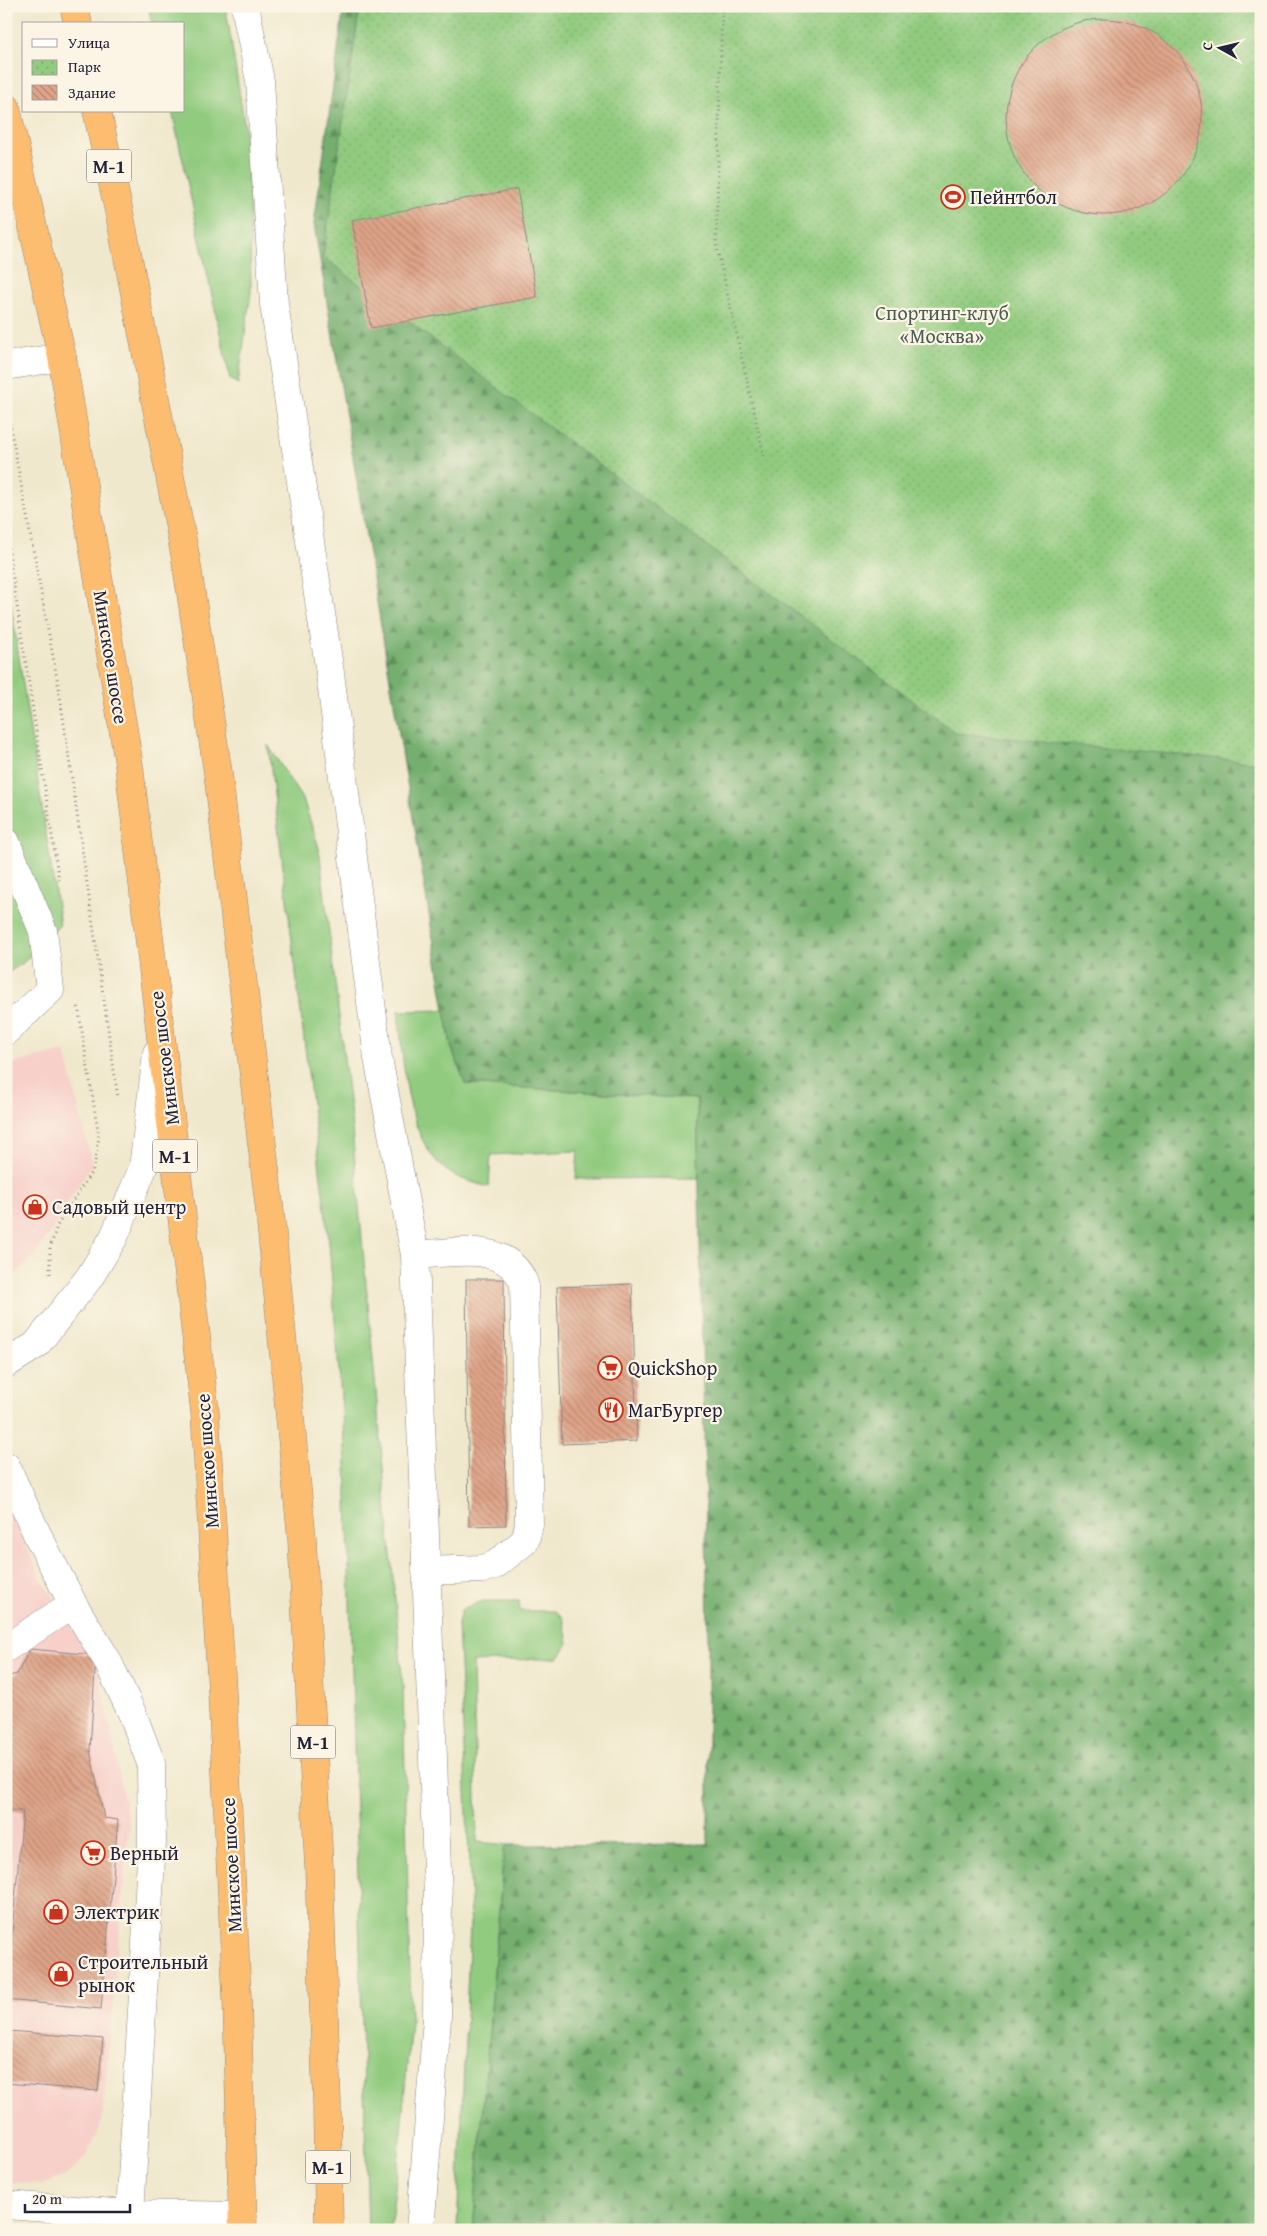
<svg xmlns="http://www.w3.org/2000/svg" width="1267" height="2236" viewBox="0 0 1267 2236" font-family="'Gentium Book Plus',serif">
<defs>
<pattern id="forest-firs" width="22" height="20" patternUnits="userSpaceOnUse" patternTransform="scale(1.25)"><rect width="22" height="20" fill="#74af6e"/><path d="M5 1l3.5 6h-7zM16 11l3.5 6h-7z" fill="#5f8e5c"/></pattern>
<pattern id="park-dots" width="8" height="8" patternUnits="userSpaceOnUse" patternTransform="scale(1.25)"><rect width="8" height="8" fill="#91cb7f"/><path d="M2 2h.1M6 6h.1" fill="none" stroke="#7dae6f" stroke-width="1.8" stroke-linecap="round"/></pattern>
<pattern id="building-back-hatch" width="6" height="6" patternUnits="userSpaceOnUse" patternTransform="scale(1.25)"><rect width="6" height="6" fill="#dfa488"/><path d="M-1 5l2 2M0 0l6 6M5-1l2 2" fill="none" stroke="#b48570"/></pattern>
</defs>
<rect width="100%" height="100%" fill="#fcf5e5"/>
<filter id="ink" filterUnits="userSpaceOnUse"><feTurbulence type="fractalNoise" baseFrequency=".02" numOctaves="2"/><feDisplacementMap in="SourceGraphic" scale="10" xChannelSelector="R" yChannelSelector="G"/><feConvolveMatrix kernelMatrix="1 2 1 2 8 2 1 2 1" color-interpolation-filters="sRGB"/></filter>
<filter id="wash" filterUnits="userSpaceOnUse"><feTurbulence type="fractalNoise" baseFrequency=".0096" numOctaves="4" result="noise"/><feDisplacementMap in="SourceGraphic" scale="20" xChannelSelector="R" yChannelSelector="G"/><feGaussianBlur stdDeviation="1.12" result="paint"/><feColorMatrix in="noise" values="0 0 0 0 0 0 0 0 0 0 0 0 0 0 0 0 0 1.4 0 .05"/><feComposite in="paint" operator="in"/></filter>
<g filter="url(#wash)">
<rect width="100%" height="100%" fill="#f0e8cc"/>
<!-- built -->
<path fill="#f7d0ca" d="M65,1051L92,1164L38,1251L6,1284V1065Z
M6,1498L42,1581L96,1655L129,1826L102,2122L85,2158L65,2176L44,2184L6,2182Z"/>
<!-- grass -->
<path fill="#91cb7f" stroke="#5a765d" d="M148,6H225L228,21L245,128L250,203L251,292L238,384L230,379L172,111H184V24H152Z
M6,572L60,925L23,963L6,974Z
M268,745L304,802L319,848L350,1108L403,1686L411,2022L398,2163L390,2230H368L346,1462L329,1243Z
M446,1010L451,1046L466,1084L697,1099L699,1178L576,1179L578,1151L491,1155L489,1187C474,1183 458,1179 446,1170C404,1137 404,1060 398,1011Z
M483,1601H519L520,1611H555L563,1618L568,1643L559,1658L473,1662L477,1842L509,1845L504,1850L473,2230H457L471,1899L458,1623L462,1609Z"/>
<!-- forest -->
<path fill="url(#forest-firs)" stroke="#4b6854" d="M344,6H1261V2230H473L504,1849L509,1845L708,1844V1627L697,1099L465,1084L451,1046L314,224Z"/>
<!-- park -->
<path fill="url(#park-dots)" stroke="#5a765d" d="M360,6H1261V763L956,733L323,257Z"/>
<g id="blocks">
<!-- building -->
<path fill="url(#building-back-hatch)" d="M1006 117a98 98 0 1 1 196 0a98 98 0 1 1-196 0Z
M517,189L537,297L371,328L352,220Z
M466,1279H504L506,1525L469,1526Z
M632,1284L637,1441L562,1444L557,1287Z
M30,1649L96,1655L90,1750L104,1818L118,1820L101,2009L6,2000L23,1811H6V1677L17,1674Z
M9,2031L103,2039L98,2091L6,2083Z"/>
</g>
</g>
<g filter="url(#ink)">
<use href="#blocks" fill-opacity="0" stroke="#898584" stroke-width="1"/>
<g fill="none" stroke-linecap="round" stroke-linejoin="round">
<!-- minor casing -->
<g stroke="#898584" stroke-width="29">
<path id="minor" d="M245,6L260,81L274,304L330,673L378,1058L415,1255L438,1898L437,2019L420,2230
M6,366L62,357
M6,842L43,931L50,990L6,1031
M415,1255C453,1253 506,1240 524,1283L529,1524L525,1541L495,1565L482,1569L426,1571
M6,1364L36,1345L89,1278L114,1237L143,1168L157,1053
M6,1466L37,1534L73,1604L107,1660L132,1713L151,1763L152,1842L129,2230
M6,1648L73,1604
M6,2205L129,2214L243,2216"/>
</g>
<!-- highway casing -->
<g stroke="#898584" stroke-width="29">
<path id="highway" d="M74,6L78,24
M6,107L62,357L129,765L205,1412L222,1692L237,1997L243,2230
M97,111L121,221L186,560L218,773L269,1203L302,1539L319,1867L327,2104L329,2230"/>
</g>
<!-- path -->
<path stroke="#898584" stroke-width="3" stroke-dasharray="1 4" stroke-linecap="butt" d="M720,6L722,9L716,243L764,456
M6,403L59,689L118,1098
M6,533L59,881
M50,1274V1248L57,1226L94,1168L99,1137L78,1006"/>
<!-- minor -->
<use href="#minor" stroke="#fff" stroke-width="28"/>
<!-- highway -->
<use href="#highway" stroke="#fcbd6f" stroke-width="28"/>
</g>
</g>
<!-- icons -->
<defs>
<g id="stadium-ring" transform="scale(1.25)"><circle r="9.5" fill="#fcf5e5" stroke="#c8321e" stroke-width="1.5"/><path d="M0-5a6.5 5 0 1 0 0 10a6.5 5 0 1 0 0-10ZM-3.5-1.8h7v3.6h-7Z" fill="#c8321e"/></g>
<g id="shop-ring" transform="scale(1.25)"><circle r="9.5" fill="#fcf5e5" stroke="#c8321e" stroke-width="1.5"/><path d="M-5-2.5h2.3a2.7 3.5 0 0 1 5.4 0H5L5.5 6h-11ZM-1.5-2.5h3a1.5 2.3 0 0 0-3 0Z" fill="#c8321e"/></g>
<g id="supermarket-ring" transform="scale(1.25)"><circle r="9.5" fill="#fcf5e5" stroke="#c8321e" stroke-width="1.5"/><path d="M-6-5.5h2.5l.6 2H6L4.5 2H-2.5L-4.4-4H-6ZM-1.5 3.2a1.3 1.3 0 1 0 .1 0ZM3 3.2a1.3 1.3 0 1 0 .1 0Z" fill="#c8321e"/></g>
<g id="restaurant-ring" transform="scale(1.25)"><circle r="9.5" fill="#fcf5e5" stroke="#c8321e" stroke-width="1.5"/><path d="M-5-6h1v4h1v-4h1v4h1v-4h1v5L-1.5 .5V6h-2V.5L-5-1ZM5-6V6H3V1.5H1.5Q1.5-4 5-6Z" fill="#c8321e"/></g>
</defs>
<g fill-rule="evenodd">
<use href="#stadium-ring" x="953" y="197"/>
<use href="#shop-ring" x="35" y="1207"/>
<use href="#supermarket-ring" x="610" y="1368"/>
<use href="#restaurant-ring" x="611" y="1410"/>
<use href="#supermarket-ring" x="93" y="1853"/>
<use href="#shop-ring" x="56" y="1912"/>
<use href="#shop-ring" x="61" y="1974"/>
</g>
<g text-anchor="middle" stroke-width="4.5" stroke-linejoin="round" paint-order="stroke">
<!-- shield labels -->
<g fill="#fcf5e5" stroke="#63616e" stroke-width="1">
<rect x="86.5" y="149.5" width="45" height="33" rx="4"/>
<rect x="152.5" y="1139.5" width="45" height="33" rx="4"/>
<rect x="290.5" y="1725.5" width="45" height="33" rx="4"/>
<rect x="305.5" y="2150.5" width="45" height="33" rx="4"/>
</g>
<g font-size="19" font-weight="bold" fill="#22223b">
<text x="109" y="173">М-1</text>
<text x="175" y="1163">М-1</text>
<text x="313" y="1749">М-1</text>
<text x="328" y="2174">М-1</text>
</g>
<!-- poi labels -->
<g font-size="20" fill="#22223b" stroke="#fcf5e5" text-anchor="start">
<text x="970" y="204">Пейнтбол</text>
<text x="52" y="1214">Садовый центр</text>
<text x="628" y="1375">QuickShop</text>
<text x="628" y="1417">МагБургер</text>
<text x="110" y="1860">Верный</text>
<text x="74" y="1919">Электрик</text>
<text x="78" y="1969">Строительный<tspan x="78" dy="23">рынок</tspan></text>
</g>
<!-- park labels -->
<g font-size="20" fill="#495d53" stroke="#fcf5e5">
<text x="942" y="320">Спортинг-клуб<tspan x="942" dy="23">«Москва»</tspan></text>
</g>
<!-- street labels -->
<g font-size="20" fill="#22223b" stroke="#fcf5e5">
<text transform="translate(111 657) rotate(81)" y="7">Минское шоссе</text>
<text transform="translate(164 1058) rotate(-97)" y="7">Минское шоссе</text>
<text transform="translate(207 1461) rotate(-94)" y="7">Минское шоссе</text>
<text transform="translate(231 1865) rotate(-93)" y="7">Минское шоссе</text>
</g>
</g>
<!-- margin -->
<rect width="1267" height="2236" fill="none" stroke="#fcf5e5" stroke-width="25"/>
<!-- legend -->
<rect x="22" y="22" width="162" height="90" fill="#fcf5e5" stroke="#a5a1a1"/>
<rect x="32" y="39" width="25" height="8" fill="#ffffff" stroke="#a5a1a1"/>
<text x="68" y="48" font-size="15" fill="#22223b">Улица</text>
<rect x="32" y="60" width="25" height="15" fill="url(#park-dots)" stroke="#a5a1a1"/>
<text x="68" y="72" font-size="15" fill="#22223b">Парк</text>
<rect x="32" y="85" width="25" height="15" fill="url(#building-back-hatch)" stroke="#a5a1a1"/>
<text x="68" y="98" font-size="15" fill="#22223b">Здание</text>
<!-- north arrow -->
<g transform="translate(1220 48) rotate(278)" stroke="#fcf5e5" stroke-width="4" paint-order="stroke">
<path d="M0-4L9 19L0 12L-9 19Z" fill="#22223b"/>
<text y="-8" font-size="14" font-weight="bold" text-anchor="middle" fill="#22223b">С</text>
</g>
<!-- scale -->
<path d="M25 2204v8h105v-8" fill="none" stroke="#22223b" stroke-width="2.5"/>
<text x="32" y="2204" font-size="15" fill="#22223b" stroke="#fcf5e5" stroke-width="4" paint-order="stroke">20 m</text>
</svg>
